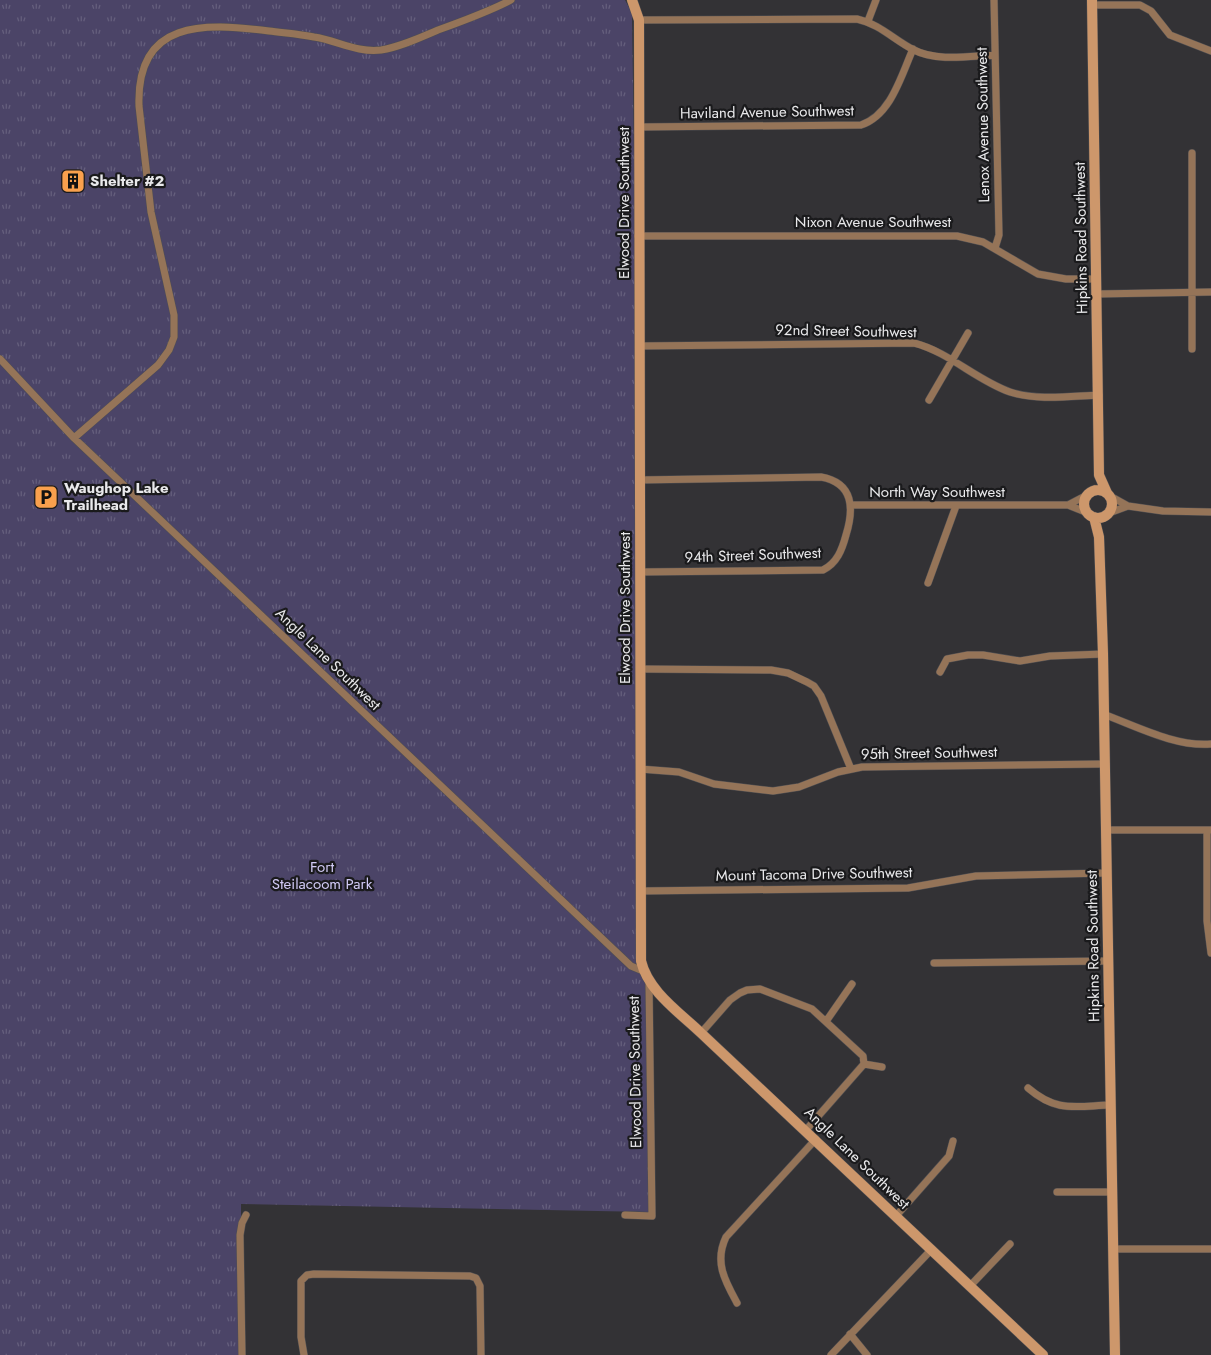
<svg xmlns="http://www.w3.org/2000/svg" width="1211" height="1355" viewBox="0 0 1211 1355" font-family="Jost,sans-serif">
<defs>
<pattern id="park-tufts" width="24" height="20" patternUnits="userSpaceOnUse" patternTransform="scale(1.25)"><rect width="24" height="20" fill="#4b4467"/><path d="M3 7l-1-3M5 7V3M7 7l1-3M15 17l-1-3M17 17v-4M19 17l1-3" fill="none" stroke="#655f7d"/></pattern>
</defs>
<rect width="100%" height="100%" fill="#333235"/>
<!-- park -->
<path fill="url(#park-tufts)" d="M0,0H625L632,13L649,1212L241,1204V1355H0Z"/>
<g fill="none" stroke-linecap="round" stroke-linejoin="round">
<!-- street casing -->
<g stroke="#504f52" stroke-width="8">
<path id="street" d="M994,0L999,235L995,248
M1093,5H1140L1151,11L1170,35L1211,51
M639,20L857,19C880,24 894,40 914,50C937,62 970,56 995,55
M868,21L876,0
M639,127L861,125C891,115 901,76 913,49
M1192,153V349
M638,236H957L983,242L1038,274L1066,279H1097
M1097,294L1211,292
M639,346L914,343C949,352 976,380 1010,392C1037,401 1071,396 1099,395
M0,359L74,438L631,966L643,971
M929,400L968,333
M74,438L158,365L169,350L174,337V315L151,212L139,106C136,19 204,23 269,31C284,33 299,34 314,37C336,40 357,53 381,50C400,47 419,38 438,30C463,21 488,12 511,0
M639,480L821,477C854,483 854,509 846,535C842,550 837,563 823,570L640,572
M1110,496L1128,506L1163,511L1211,512
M851,505H1068L1087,495
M1068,505L1088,513
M1109,513L1128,506
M928,583L956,506
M641,669L771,670L788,673L807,682L814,686L821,696L851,769
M940,672L947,659L968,655H983L1020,661L1050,656L1103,654
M1103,714C1136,726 1175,747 1211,744
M640,769L679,772L714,784L773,791L799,787L838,772L862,767L1104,764
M1106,830H1211
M1207,830V921L1211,953
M641,891L908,888L976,876L1107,873
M934,963L1107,961
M827,1020L852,984
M701,1033L730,1000L740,993L747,990L760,989L812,1009L863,1056L864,1064L806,1130
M864,1064L882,1067
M1028,1088C1057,1113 1075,1106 1111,1105
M1057,1192H1112
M625,1215L652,1216L649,984
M896,1216L949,1156L953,1141
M1113,1249H1211
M970,1286L1010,1244
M737,1303C725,1281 714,1262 726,1237L816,1139
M850,1334L867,1355
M242,1355L240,1235L242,1223L246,1215
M304,1355L301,1337V1281L307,1275L314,1274L470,1276L476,1278L480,1286L481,1355
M831,1355L932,1249"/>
</g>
<!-- secondary casing -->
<g stroke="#504f52" stroke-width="11">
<path id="secondary" d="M632,0L639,20L641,961C648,991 679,1012 701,1033L1043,1355
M1092,0L1099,475L1107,493
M1084 504a14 14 0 1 1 28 0a14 14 0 1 1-28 0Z
M1094,517L1099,537L1103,654L1115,1355"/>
</g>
<!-- street -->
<use href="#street" stroke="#957458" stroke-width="7"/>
<!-- secondary -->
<use href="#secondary" stroke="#cd976b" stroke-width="10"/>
</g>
<!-- icons -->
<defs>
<g id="building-square" transform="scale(1.25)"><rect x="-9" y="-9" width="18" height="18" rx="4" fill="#f9a04d" stroke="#1a1a1c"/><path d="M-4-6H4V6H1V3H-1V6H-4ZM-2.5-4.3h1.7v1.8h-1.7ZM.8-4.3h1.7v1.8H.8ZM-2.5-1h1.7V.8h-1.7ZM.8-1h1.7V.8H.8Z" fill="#111"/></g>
<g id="parking-square" transform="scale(1.25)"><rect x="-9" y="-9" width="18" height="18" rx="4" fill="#f9a04d" stroke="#1a1a1c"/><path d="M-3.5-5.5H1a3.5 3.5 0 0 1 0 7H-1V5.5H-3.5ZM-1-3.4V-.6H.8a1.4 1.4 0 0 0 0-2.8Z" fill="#111"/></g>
</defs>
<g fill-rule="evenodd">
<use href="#building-square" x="73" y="181"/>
<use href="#parking-square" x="46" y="497"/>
</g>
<g text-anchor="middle" stroke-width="4.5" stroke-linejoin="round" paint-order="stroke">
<!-- street labels -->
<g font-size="15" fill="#e9e9eb" stroke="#1a1a1c">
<text transform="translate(767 112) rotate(-1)" y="5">Haviland Avenue Southwest</text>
<text transform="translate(983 125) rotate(-91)" y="5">Lenox Avenue Southwest</text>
<text transform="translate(624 203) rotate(-90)" y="5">Elwood Drive Southwest</text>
<text x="873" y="227">Nixon Avenue Southwest</text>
<text transform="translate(1081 238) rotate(-91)" y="5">Hipkins Road Southwest</text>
<text transform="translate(846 331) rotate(1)" y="5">92nd Street Southwest</text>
<text x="937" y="497">North Way Southwest</text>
<text transform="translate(753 555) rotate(-2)" y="5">94th Street Southwest</text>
<text transform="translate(625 608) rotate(-90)" y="5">Elwood Drive Southwest</text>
<text transform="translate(328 659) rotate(44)" y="5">Angle Lane Southwest</text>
<text transform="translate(929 753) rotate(-1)" y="5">95th Street Southwest</text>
<text transform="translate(814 874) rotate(-1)" y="5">Mount Tacoma Drive Southwest</text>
<text transform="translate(1093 946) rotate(-91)" y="5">Hipkins Road Southwest</text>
<text transform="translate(635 1072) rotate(-91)" y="5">Elwood Drive Southwest</text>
<text transform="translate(857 1158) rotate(44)" y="5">Angle Lane Southwest</text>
</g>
<!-- poi labels -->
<g font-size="15" font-weight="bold" fill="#e9e9eb" stroke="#1a1a1c" text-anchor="start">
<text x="90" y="186">Shelter #2</text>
<text x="64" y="493">Waughop Lake<tspan x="64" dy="17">Trailhead</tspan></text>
</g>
<!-- park labels -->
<g font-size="15" fill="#d1caf5" stroke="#1a1a1c">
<text x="322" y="872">Fort<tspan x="322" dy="17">Steilacoom Park</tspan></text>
</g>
</g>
</svg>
